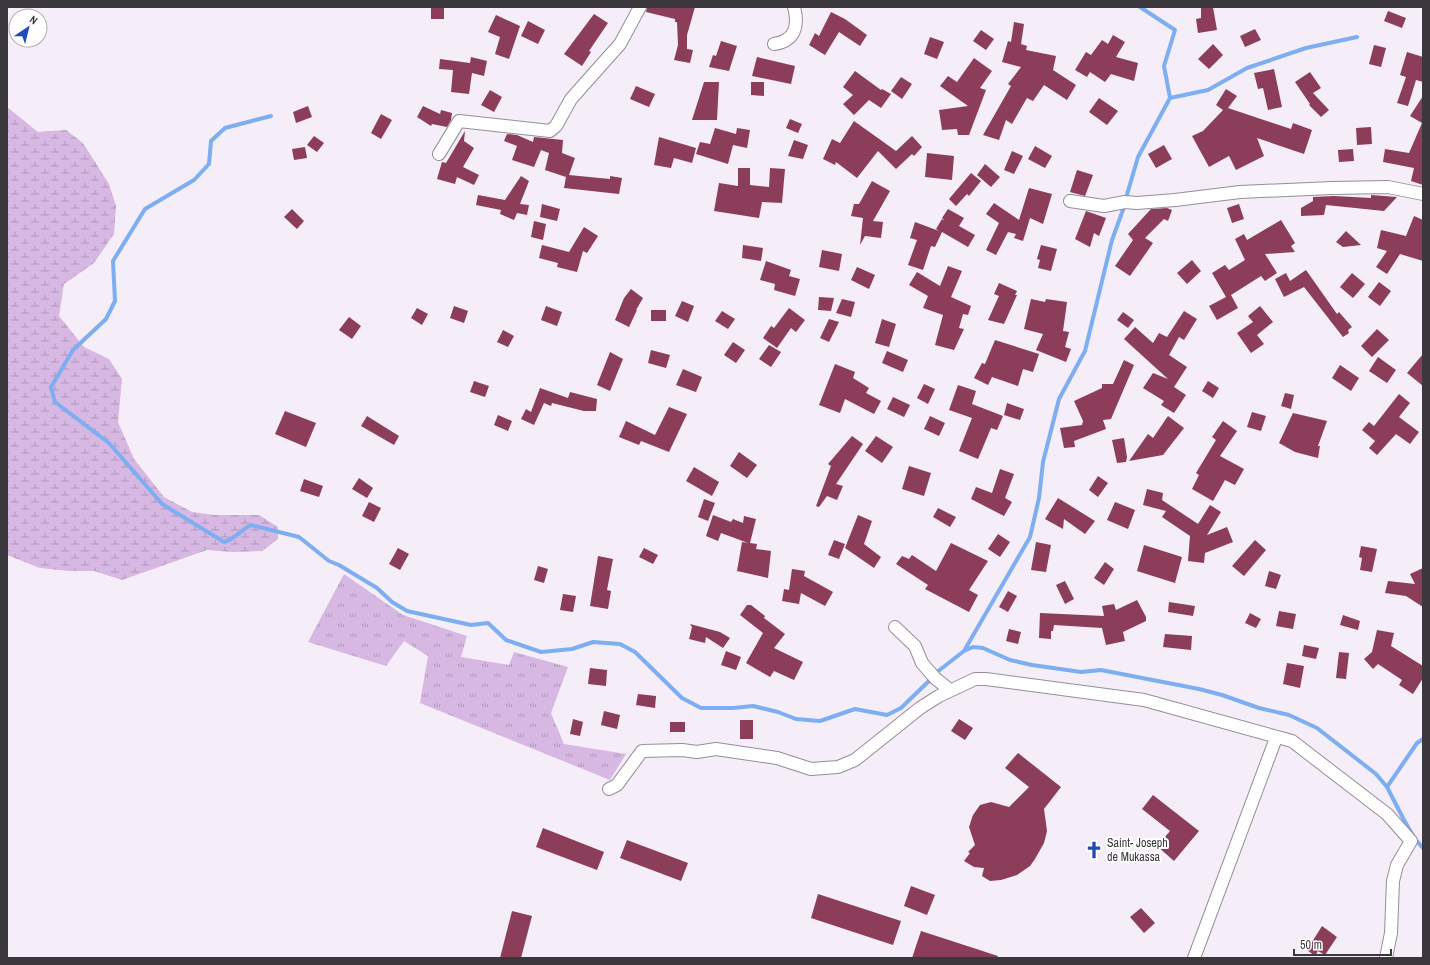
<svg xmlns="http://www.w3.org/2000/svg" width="1430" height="965" viewBox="0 0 1430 965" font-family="'Archivo Narrow',sans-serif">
<defs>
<pattern id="grass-tufts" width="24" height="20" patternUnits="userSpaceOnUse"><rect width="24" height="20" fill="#d6b8e3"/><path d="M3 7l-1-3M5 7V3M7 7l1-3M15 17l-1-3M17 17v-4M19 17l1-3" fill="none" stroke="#af97b9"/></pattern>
<pattern id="wetland-marsh" width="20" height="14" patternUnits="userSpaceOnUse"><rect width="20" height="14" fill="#d6b8e3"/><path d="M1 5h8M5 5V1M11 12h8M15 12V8" fill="none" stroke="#af97b9"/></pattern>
</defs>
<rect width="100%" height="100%" fill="#f5edf8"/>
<!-- grass -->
<path fill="url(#grass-tufts)" d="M344,574L403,615L467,636L461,657L509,665L514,652L568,667L551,713L564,744L626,754L610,780L420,703L428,656L404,641L386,666L308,642Z"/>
<!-- wetland -->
<path fill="url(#wetland-marsh)" d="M7,107L38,132L66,130L83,143L109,184L116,206L114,234L94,263L64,284L59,316L84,347L109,359L122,379L118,422L134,459L164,497L192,512L215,515H259L278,527V539L262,551L233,552L207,550L122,580L94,571H68L40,568L7,555Z"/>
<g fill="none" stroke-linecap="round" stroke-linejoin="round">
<!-- stream -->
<path stroke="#7daef1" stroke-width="4" d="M1170,98L1208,90L1247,68L1306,48L1357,37
M271,116L225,128L211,141L209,164L194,180L145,209L113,261L115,301L106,319L73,350L51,387L55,402L109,443L162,504L224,542C235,539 241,530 251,525L299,537L329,561L339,565L377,588L392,602L407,611L471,625L488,623L506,640L541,652L572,649L593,642L620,644L635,652L682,698L701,708H733L753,706L778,712L796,719L820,721L855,709L887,715L901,708L931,679
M1126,198L1138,157L1170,98L1164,66L1175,30L1140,7
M964,651L1030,537L1039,498L1043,462L1059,399L1085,351L1112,240L1124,207
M937,672L964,651L973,647L983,648L1010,660L1032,665L1081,672L1101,670L1199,689L1222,695L1259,708L1289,715L1317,728L1376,774L1387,787L1404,820L1415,839L1423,848
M1387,787L1417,743L1423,739"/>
</g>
<!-- building -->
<path fill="#8b3d5a" d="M431,7H444V19H431Z
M647,7H695L687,35V49L693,50L690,63L674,60L678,45L677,22H675V19L646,12Z
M1201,7H1213L1217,30L1198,33L1196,19L1201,18Z
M1388,11L1406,18L1402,28L1384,21Z
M831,12L845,19L867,35L860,46L839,32L825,55L809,45L815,33L819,36Z
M594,14L608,23L589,51L591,52L582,66L564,54Z
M496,15L520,26L509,59L495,54L500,37L488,32Z
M528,21L545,30L538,44L521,36Z
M1014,22L1024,24L1021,44L1027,46L1026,50L1056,56L1053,70L1076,85L1067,100L1044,85L1033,101L1027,98L1012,124L1006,120L999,140L983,135L1011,86L1008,84L1021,67L1002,62L1008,41L1011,42Z
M1255,29L1261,40L1245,47L1240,36Z
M981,30L994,39L986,50L973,41Z
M1113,35L1125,42L1116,57L1138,63L1134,81L1111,74L1105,82L1090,72L1087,77L1075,70L1086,52L1091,55L1102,40L1108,44Z
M930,37L944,42L937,59L924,54Z
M721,41L737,46L729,71L709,67L713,55L716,56Z
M1213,44L1223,55L1209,69L1198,59Z
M1374,45L1386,48L1381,67L1369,64Z
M1407,52L1423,57V82L1416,80L1408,106L1397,103L1406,77L1400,75Z
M471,57L487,61L484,76L472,73L469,94L451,92L453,70L439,69L440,59L470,63Z
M757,57L795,66L791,84L752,76Z
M974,58L992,71L980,88L986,90L969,135H958L957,129L942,130L939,110L968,106L940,86L948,76L957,82Z
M1274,69L1282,107L1268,110L1263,88L1258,89L1254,73Z
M855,71L881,90L882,89L891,94L881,108L869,100L854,115L843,104L853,95L843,87Z
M1310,72L1321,88L1313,93L1329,110L1321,117L1309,105L1310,104L1295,82Z
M901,77L912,84L902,99L891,91Z
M704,82H719L717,120H692Z
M751,82H764V96L751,95Z
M636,86L655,94L649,107L630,99Z
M1226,89L1237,96L1228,108L1291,129L1293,123L1312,130L1304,154L1257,138L1264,156L1236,170L1229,156L1209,167L1192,136L1203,131L1223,110L1216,105Z
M490,90L502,97L494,112L481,105Z
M1423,96V185L1411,181L1414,168L1383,162L1385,149L1409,153L1422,123L1410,116Z
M1099,98L1118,111L1107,125L1089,112Z
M308,106L312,117L296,123L293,112Z
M423,106L440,114L441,110L452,113L451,120L447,127L432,124L431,126L417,117Z
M381,114L392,120L381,139L371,133Z
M790,119L802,124L798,133L786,128Z
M854,121L896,151L912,136L922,147L914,156L912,154L896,169L878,151L857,178L836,162L835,165L823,159L832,139L840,143Z
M1371,127L1372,144L1357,145L1356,128Z
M715,128L736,134L737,128L750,130L747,148L733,145L728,164L696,154L700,142L710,144Z
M465,131L464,141L474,148L463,167L479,175L474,185L457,177L455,184L437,179L442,162L446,163Z
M507,134L517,135L533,142L534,137L563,140L562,153L575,158L569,175L610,179V176L622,178L619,194L564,188L566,177L545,170L549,153L541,150L534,167L512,160L517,146L504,141Z
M314,136L324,143L317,152L307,145Z
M659,137L696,148L692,163L674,158L671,168L654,165Z
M794,140L808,145L803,159L788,156Z
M1164,145L1172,159L1156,168L1148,154Z
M1035,146L1052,156L1045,168L1028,159Z
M305,147L307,158L294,160L292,149Z
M1353,149L1354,161L1339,162L1338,150Z
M1012,151L1023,156L1014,174L1004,170Z
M927,153L954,156L952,180L925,177Z
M985,164L1000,177L991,187L977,175Z
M738,168H750V185L769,187L770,168L785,169L782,203L762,202L759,218L714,211L719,183L738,186Z
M1077,170L1093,175L1085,196L1070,192Z
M971,173L981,181L969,196L967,194L956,206L949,199Z
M521,176L529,181L520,204L529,205L527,215L517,213L514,220L500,214L501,210L476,205L478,195L505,200Z
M872,181L890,191L873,221L883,222L881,238L865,236L860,245L863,218L851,216L854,204H859Z
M1029,188L1052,194L1043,224L1030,218L1023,241L1014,238L1016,234L1008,232L996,255L986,250L999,223L986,214L994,203L1019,220Z
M1371,195L1397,197L1384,211L1326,205L1324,215L1301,216V208L1313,201V197L1334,196L1371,198Z
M542,204L560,209L557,221L540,217Z
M1239,204L1244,219L1232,223L1227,208Z
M1167,208L1172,210L1168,221L1164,219L1145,238L1153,243L1130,276L1115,266L1133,240L1128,234L1151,209Z
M292,209L304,221L297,229L284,217Z
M948,209L964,218L959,226L975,235L968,247L942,232L935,247L931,246L923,270L908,265L917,240L910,238L915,222L939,231L936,229L942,219L945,221L942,218Z
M1086,211L1106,218L1099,236L1094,233L1090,247L1075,239Z
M1414,216L1423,220V261L1400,254L1387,274L1376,267L1387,251L1377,248L1381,230L1406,236Z
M1281,220L1295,243L1291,246L1295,252L1265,254L1277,273L1265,281L1261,276L1231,295L1238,308L1217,320L1209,306L1226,297L1212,273L1225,265L1229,270L1245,260L1235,239L1244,234L1247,240Z
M534,221L546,224L543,240L531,237Z
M584,227L598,236L587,253L583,251L577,272L557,267L558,263L539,258L542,245L569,252Z
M1346,231L1361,245L1343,247L1336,242Z
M743,245L763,248L761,261L742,258Z
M1041,245L1057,249L1051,271L1038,268L1040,260L1037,259Z
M822,250L842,254L839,271L819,267Z
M1192,260L1201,271L1187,284L1177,273Z
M766,261L791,270L789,276L800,279L795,296L774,290L775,284L760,280Z
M948,266L962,271L951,297L971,306L968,315L963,314L959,328L964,329L954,350L935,345L943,315L923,308L928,296L909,285L917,272L940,286Z
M857,267L875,275L869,289L851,280Z
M1306,270L1337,314L1339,312L1352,327L1348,330L1349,333L1343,337L1304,287L1284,297L1275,279L1286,273L1290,281Z
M1352,273L1365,284L1353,298L1340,287Z
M1379,282L1391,291L1380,306L1368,297Z
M999,283L1017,291L1015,295H1017L1004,324L988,320L999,296L994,294Z
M631,289L643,298L636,310H637L629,327L615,320L624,298Z
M819,297L834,298L831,311L818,310Z
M842,299L855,302L851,317L836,313Z
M1031,299L1045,302L1046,299L1067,302L1063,331L1069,332L1065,347L1071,349L1066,362L1036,350L1043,334L1024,329Z
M682,301L694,306L688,322L675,316Z
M454,306L468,311L464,323L450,318Z
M546,306L562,312L557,326L541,320Z
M1260,306L1273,322L1257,335L1264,344L1251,353L1237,333L1253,322L1248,316Z
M417,308L428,314L422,325L411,318Z
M789,308L805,320L796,332L791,328L777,348L763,338L771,326L774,328Z
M651,310H666V321H651Z
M722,311L735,319L728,329L715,321Z
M1184,311L1197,319L1184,340L1179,337L1169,355L1187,367L1174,387L1186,395L1174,413L1161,405L1164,401L1143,388L1153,373L1168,379L1124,339L1135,327L1153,343L1159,333L1167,337Z
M1123,312L1134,320L1128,328L1117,320Z
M349,317L361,326L352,339L339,330Z
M829,319L839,322L829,342L820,338Z
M882,319L896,324L889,347L875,343Z
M1377,329L1389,340L1372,357L1361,346Z
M503,330L514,336L508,347L497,342Z
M995,340L1039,354L1033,372L1023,369L1018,386L992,377L988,385L974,378L982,363L985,364Z
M733,342L745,350L736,363L724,355Z
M769,345L781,352L771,367L759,359Z
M651,350L670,355L666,368L648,363Z
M887,351L908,360L903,372L882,363Z
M610,352L623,359L610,391L597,385Z
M1423,354V386L1407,373Z
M1378,357L1396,370L1387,383L1369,371Z
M1124,360L1134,365L1111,419L1103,420L1106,429L1074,441L1075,447L1064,448L1060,428L1082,425L1083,421L1074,401L1102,388V384H1113Z
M835,364L855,372L853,378L869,388L866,393L881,401L874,414L845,399L840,413L819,405Z
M1340,365L1359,378L1351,391L1332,378Z
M683,369L702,377L696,392L676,385Z
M474,381L489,386L485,397L470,392Z
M1208,381L1219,388L1213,398L1202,391Z
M924,384L935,389L928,404L917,398Z
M958,385L976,391L972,404L1003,416L997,430L991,428L978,459L959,451L972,418L949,410Z
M540,388L568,398L570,392L597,399L596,411H584L552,403L551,406L544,403L534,425L521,419L526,409L531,412Z
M1285,393L1294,395L1291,409L1281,406Z
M1399,394L1410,403L1399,417L1419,432L1410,444L1396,434L1377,455L1369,448L1375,441L1362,430L1369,422L1374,426Z
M893,397L910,405L904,417L887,409Z
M1007,403L1024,409L1020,420L1004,415Z
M669,407L687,414L669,452L641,441L639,445L619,437L626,421L655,435Z
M285,411L316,423L306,447L275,434Z
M1252,412L1266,416L1261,431L1247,427Z
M1293,413L1327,421L1318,446H1320L1318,458L1295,452L1279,443Z
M498,415L512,421L508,431L494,425Z
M367,416L399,436L394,445L361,426Z
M930,416L945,423L939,436L924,429Z
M1168,416L1184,428L1163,455L1129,461L1148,434L1153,438Z
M1223,421L1237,431L1220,456L1244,469L1235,485L1225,480L1213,501L1192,489L1199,475L1196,473L1216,440L1212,437Z
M852,436L863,444L836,484L843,486L837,500L827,496L819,507L816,506L831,466L828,464Z
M876,436L893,447L882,463L865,451Z
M1124,438L1127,457L1126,462L1117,463L1112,440Z
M739,452L757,465L747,478L730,466Z
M909,466L931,473L924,496L902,489Z
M694,467L719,482L712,496L686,481Z
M1000,469L1014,474L1005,498L1012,502L1004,516L971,499L976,487L992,493Z
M1098,476L1108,483L1098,497L1089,490Z
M359,478L373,488L367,498L352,489Z
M304,479L323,486L319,497L300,491Z
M1147,489L1163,493L1162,500L1198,524L1210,505L1221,512L1207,535L1227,527L1233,542L1205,553L1204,563L1188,561L1190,536L1162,517L1166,511L1143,505Z
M1058,498L1095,521L1085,534L1064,519L1063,529L1045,519Z
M704,499L715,503L708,521L698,517Z
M369,502L381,508L374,522L362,516Z
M1115,502L1135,510L1128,529L1107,520Z
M938,508L956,517L950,527L933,517Z
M713,515L731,522L733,519L743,523L744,516L756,519L750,543L757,544L756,549L771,551L768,578L737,571L742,542L748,543L721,533L718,541L706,536Z
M858,515L872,521L864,544L881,557L874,568L845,548Z
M998,534L1010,542L1000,557L988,549Z
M834,540L845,544L839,559L828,555Z
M1255,540L1266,550L1244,576L1232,566Z
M1036,542L1051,545L1046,572L1031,570Z
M951,543L988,561L969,590L978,595L969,612L925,589L928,585L896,564L902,556L909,559L912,555L936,571Z
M1144,545L1182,557L1175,583L1137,571Z
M1361,546L1377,549L1372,572L1360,570L1362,558L1359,557Z
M398,548L409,554L400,570L389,564Z
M644,548L658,555L653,564L639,557Z
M598,556L613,559L607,590L611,591L608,609L590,606Z
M1105,562L1114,569L1104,585L1094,578Z
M538,566L548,569L544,583L534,580Z
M1423,568V607L1406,596L1385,593L1388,581L1415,584L1410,574Z
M792,569L805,571L804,576L833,592L825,606L801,593L799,604L782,601L784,589L789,590Z
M1269,571L1281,575L1276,589L1265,586Z
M1065,581L1074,599L1065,604L1056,585Z
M1008,591L1017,596L1008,612L999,607Z
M563,594L576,596L573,612L560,610Z
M1137,600L1146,617V621L1123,632L1125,641L1106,645L1102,628L1054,625L1053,631H1051V639L1039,638L1040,613L1104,616L1102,606L1114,604L1116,610Z
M1169,602L1195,606L1193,616L1168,612Z
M747,605H751L765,616L764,618L785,634L774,648L803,662L794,680L774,671L770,677L746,663L763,633L740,615Z
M1279,611L1296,614L1293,629L1276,626Z
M1250,613L1261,619L1256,628L1245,623Z
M1343,615L1360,621L1358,630L1340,625Z
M690,624L720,632L730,638L723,648L706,637L705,643L689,639L692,627Z
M1009,629L1021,632L1018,644L1006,641Z
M1377,630L1394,633L1391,646L1423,666V678L1413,694L1399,685L1402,680L1378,664L1373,669L1364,659L1372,652Z
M1165,634L1192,636L1191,650L1163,647Z
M1304,645L1319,648L1316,659L1302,656Z
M726,651L741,657L736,670L721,665Z
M1339,652L1349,653L1346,679L1336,678Z
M1287,663L1304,666L1300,688L1283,684Z
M590,668L607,670L606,686L588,684Z
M638,694L656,696L655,708L636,705Z
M604,711L620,715L617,729L601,725Z
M573,719L583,722L580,736L570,734Z
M959,719L973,728L965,740L951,731Z
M740,720H753V739H740Z
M670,722H685V732H670Z
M1018,753L1061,787L1044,809L1047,831L1044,843L1035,859L1030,866L1017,875L1001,880L990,881L982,876L984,868L974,867L964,861L970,853L968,852L975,845L969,827L973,815L980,805L991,802L1009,807L1029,787L1005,768Z
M1153,795L1199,831L1174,861L1157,846L1170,831L1142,809Z
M543,828L604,852L597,870L536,847Z
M627,840L688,863L681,881L620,858Z
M911,886L935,895L927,915L904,906Z
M818,894L901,921L893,945L811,918Z
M1141,908L1155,923L1144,933L1130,917Z
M512,911L532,916L521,958H500Z
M1322,926L1337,937L1325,955L1318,951L1315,956L1307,950Z
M921,931L998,956L997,958H912Z"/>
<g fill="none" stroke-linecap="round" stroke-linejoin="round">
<!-- street casing -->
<g stroke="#958e98" stroke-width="14">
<path id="street" d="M774,44C795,41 799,26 794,7
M439,154L459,121L550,131L556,126L571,99L620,44L640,7
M1070,201L1104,206L1125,202L1137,203L1175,200L1240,192L1332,188L1388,187L1423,194
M895,627L915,646L922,663L928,670L936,679L950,690
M609,789L617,785L642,751L682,750L697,752L716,749L777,758L811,769L838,767L855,760L920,708L939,696L975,679H986L1144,700L1292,741L1387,814L1411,841L1397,865L1393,881L1391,933L1386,958
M1194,958L1276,738"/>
</g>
<!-- street -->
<use href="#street" stroke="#fff" stroke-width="12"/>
</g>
<!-- icons -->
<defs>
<g id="church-bare" transform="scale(1.38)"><path d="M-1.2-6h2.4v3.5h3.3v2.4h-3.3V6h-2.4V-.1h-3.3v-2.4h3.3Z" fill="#1f4cb9" stroke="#fff" stroke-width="2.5" paint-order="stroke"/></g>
</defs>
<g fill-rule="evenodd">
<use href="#church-bare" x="1094" y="850"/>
</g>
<g text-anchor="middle" stroke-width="4" stroke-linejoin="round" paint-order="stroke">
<!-- poi labels -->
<g font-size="12" fill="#3b383d" stroke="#fff" text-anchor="start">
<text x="1107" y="847">Saint- Joseph<tspan x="1107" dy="14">de Mukassa</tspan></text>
</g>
</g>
<!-- border -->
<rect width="1430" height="965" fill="none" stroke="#3b383d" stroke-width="16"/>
<!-- north arrow -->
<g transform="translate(28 28) rotate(35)"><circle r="19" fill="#ffffff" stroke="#b1afb1"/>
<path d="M0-3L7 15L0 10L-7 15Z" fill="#1f4cb9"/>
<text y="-6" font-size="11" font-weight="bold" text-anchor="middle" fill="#3b383d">N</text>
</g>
<!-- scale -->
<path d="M1294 949v6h97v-6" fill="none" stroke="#3b383d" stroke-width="2"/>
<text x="1300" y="949" font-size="12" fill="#3b383d" stroke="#ffffff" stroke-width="3" paint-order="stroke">50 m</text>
</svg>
